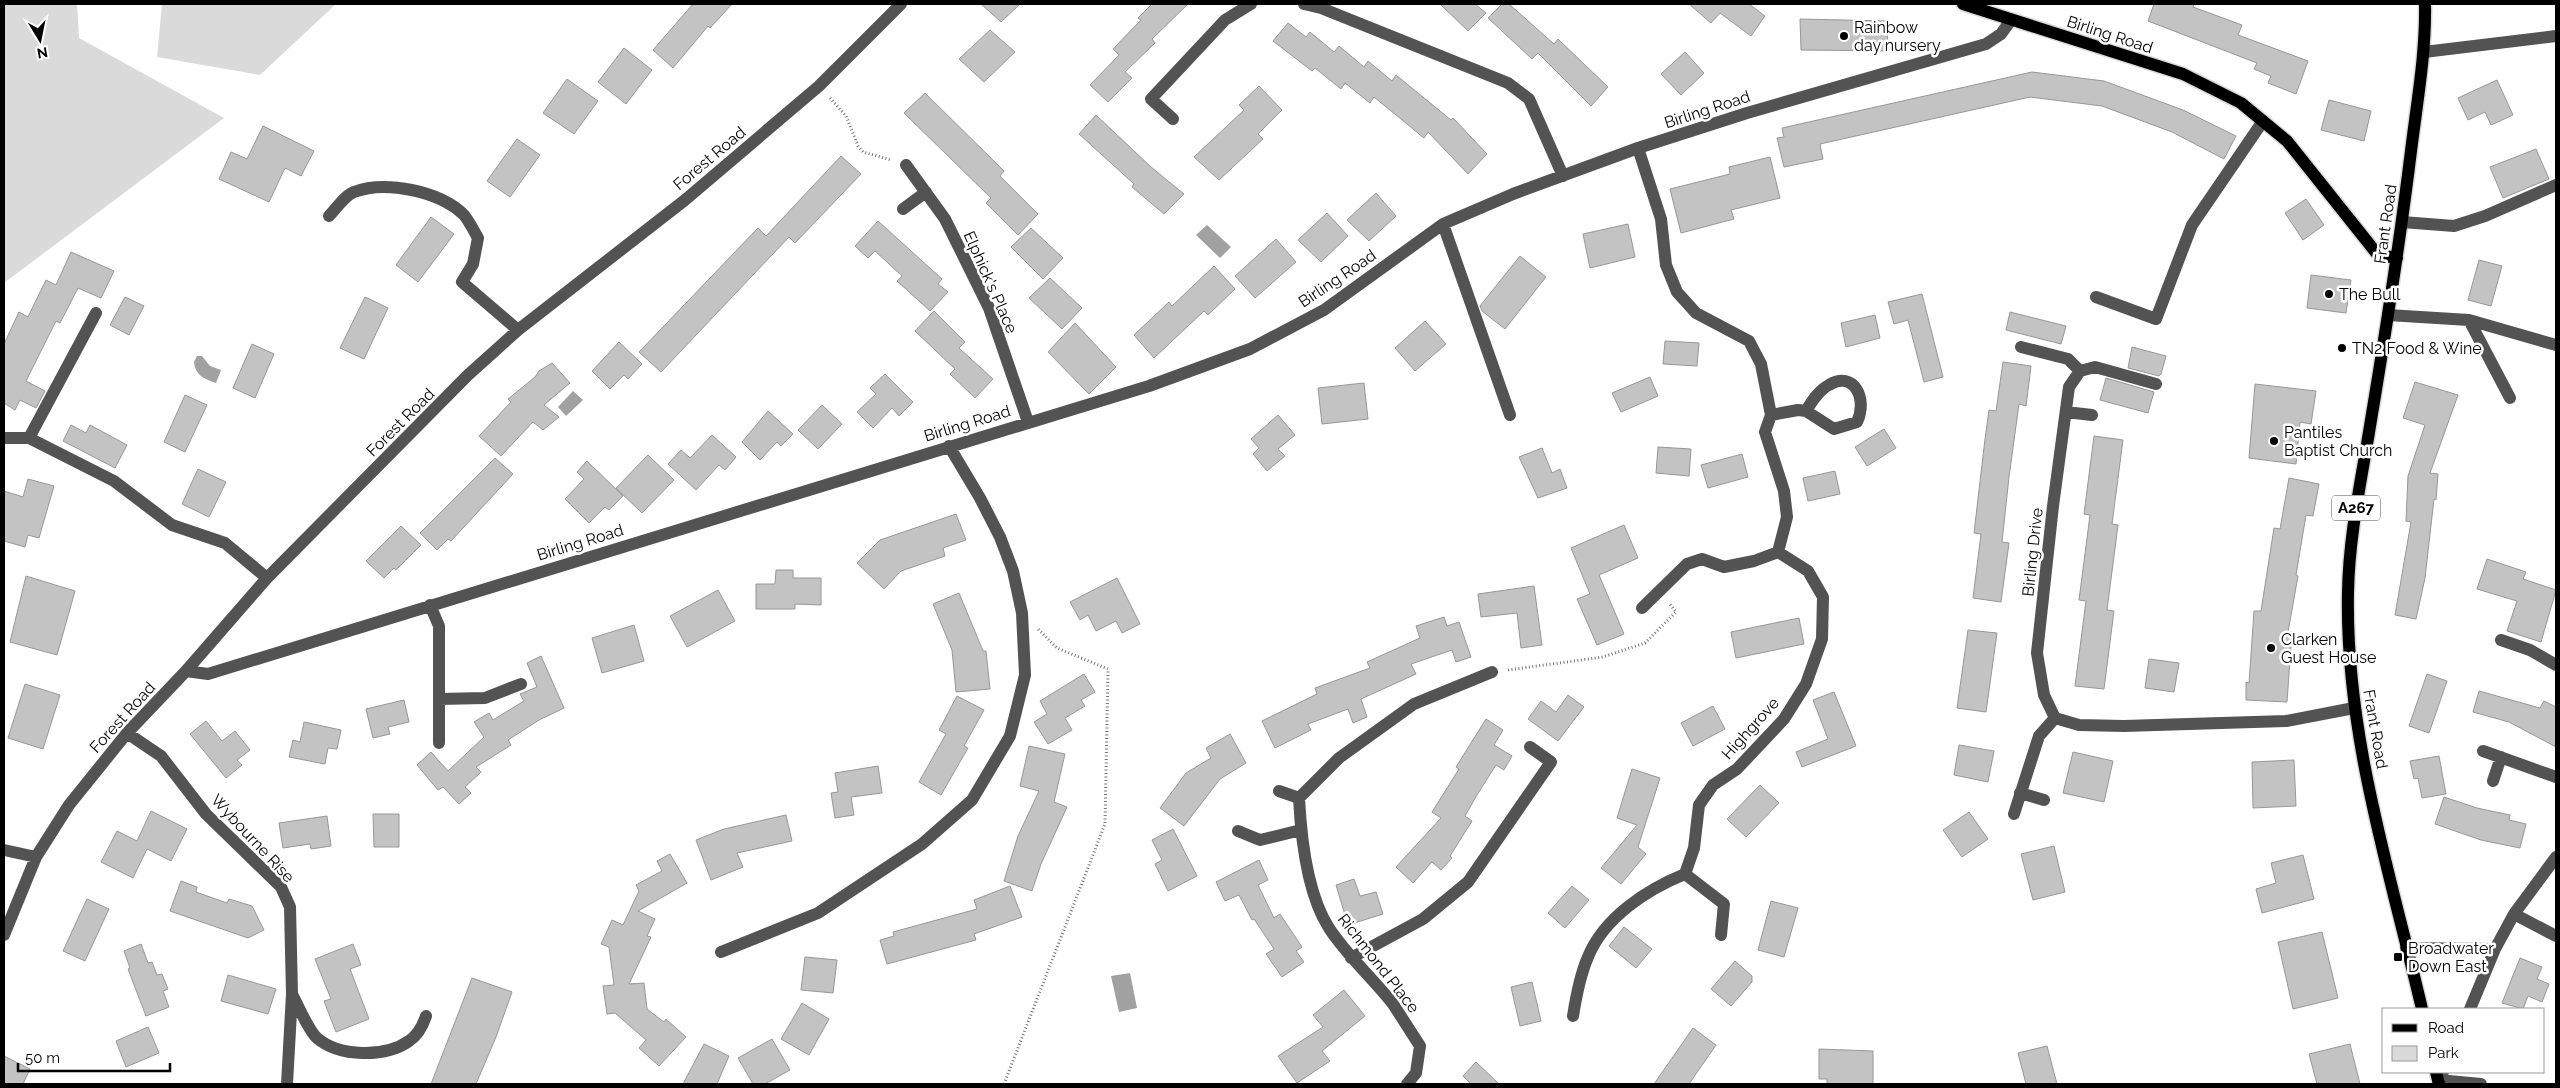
<svg xmlns="http://www.w3.org/2000/svg" width="2560" height="1088" viewBox="0 0 2560 1088" font-family="Raleway,sans-serif">
<rect width="100%" height="100%" fill="#fff"/>
<!-- green -->
<path fill="#dadada" d="M4,4H77L79,38L224,118L4,283Z
M162,4H336L260,75L157,57Z"/>
<!-- water -->
<path fill="#a1a1a1" d="M1207,225L1231,247L1220,258L1196,235Z
M197,356H202L210,366L221,370L216,383C204,379 195,375 194,362Z
M573,391L583,400L566,416L558,407Z
M1130,973L1137,1008L1119,1012L1111,976Z"/>
<!-- building -->
<path fill="#c3c3c3" stroke="#979797" d="M693,4H732L710,28L708,26L673,68L653,50Z
M981,4H1020L1001,22Z
M1152,4H1188L1152,39L1155,43L1125,72L1132,78L1108,102L1090,85L1119,55L1113,49L1141,20L1138,18Z
M1440,4H1475L1486,13L1468,31Z
M1502,4H1509L1554,44L1558,39L1608,87L1591,106L1538,53L1532,59L1488,18Z
M1689,4H1749L1765,16L1751,36L1720,13L1711,23Z
M2154,4H2194L2193,7L2242,25L2238,35L2308,61L2296,94L2268,83L2271,76L2254,69L2257,63L2148,21Z
M1800,19L1887,21L1888,51L1801,50Z
M1288,23L1306,37L1310,32L1334,52L1339,46L1364,67L1368,61L1392,81L1396,75L1451,120L1453,118L1487,154L1468,174L1428,132L1424,138L1374,97L1370,103L1345,83L1341,89L1315,68L1312,71L1273,41Z
M990,30L1015,52L984,82L959,59Z
M624,48L652,70L626,104L598,82Z
M1685,52L1704,73L1681,95L1661,74Z
M2032,72L2104,81L2183,110L2236,136L2224,159L2172,132L2102,106L2030,97L1820,144L1823,159L1784,167L1777,138L1784,137L1782,128Z
M567,79L598,101L574,134L543,113Z
M2497,80L2513,115L2491,125L2485,112L2468,120L2458,98Z
M1259,86L1282,110L1258,134L1263,139L1219,180L1194,157L1244,110L1239,105Z
M925,93L1004,171L1000,176L1038,214L1018,235L986,203L991,198L904,113Z
M2329,100L2371,111L2364,141L2321,130Z
M1096,115L1151,167L1184,194L1164,214L1132,187L1134,184L1079,134Z
M263,126L314,151L301,176L285,168L269,202L219,179L231,152L247,159Z
M517,139L540,155L510,197L487,181Z
M2536,149L2549,179L2503,198L2490,167Z
M841,156L861,174L795,243L789,237L661,372L639,352L758,228L766,236Z
M1770,157L1780,198L1731,210L1734,219L1681,233L1670,189L1730,174L1729,167Z
M1376,193L1396,216L1369,241L1347,220Z
M2306,199L2324,225L2303,240L2285,213Z
M1327,213L1348,236L1321,262L1298,240Z
M431,217L454,234L418,282L396,265Z
M878,221L942,279L938,284L948,292L930,311L897,281L902,276L875,251L868,258L855,246Z
M1628,224L1635,257L1590,268L1583,234Z
M1031,228L1063,258L1043,279L1011,247Z
M1276,239L1296,262L1255,298L1235,276Z
M71,252L114,271L101,298L78,288L60,323L56,321L26,381L45,391L36,408L20,400L15,410L4,403V344L19,312L28,317L46,280L56,285Z
M1520,256L1546,277L1505,329L1482,311L1480,306Z
M2479,260L2502,266L2491,306L2468,300Z
M1214,266L1235,289L1208,315L1204,311L1154,358L1134,335L1169,302L1172,306Z
M2311,275L2351,280L2346,313L2307,308Z
M1050,278L1082,308L1062,329L1029,298Z
M1922,294L1943,377L1924,382L1908,320L1894,324L1888,302Z
M125,297L144,306L129,335L110,325Z
M365,297L388,308L364,359L340,348Z
M934,311L965,342L959,348L993,379L975,398L950,374L955,369L915,331Z
M2010,312L2066,326L2061,344L2006,330Z
M1875,315L1880,338L1846,347L1841,323Z
M1425,321L1446,344L1415,371L1395,348Z
M1075,323L1116,367L1089,394L1048,352Z
M1665,341L1699,343L1697,366L1663,364Z
M619,342L642,364L628,379L624,375L610,389L592,371Z
M252,344L274,354L255,398L233,388Z
M2132,347L2166,356L2161,374L2159,376L2128,368Z
M2003,362L2031,366L2026,406L2019,404L2009,477L2002,542L2009,543L2001,602L1973,598L1981,534L1974,533L1985,439L1989,410L1996,411Z
M552,363L570,383L544,405L559,417L543,430L533,422L501,456L479,436L511,402L508,399L535,377L539,371Z
M885,374L913,402L899,416L892,408L873,428L857,412L876,394L870,388Z
M1650,377L1658,396L1621,412L1612,393Z
M2106,378L2154,392L2148,413L2100,400Z
M2415,382L2458,395L2430,473L2438,474L2436,500L2434,499L2425,578L2416,619L2395,615L2411,522L2406,521L2408,476L2425,425L2403,418Z
M1364,383L1368,419L1322,424L1318,388Z
M2255,384L2316,391L2311,424L2300,422L2296,464L2249,458Z
M185,395L207,405L185,452L164,442Z
M822,405L842,424L818,449L798,430Z
M768,411L793,434L781,446L777,442L760,460L742,442Z
M1278,415L1295,435L1278,449L1285,456L1267,471L1253,454L1259,448L1251,439Z
M71,425L86,433L90,425L127,445L115,468L63,441Z
M1884,429L1896,448L1867,466L1855,447Z
M712,435L736,457L725,470L719,465L696,490L668,464L681,450L690,458Z
M2094,436L2123,440L2112,524L2118,525L2107,610L2114,611L2104,689L2075,686L2086,601L2079,600L2090,515L2084,514Z
M1658,447L1691,449L1689,476L1656,473Z
M1542,448L1552,473L1560,469L1567,488L1538,498L1519,457Z
M1742,454L1748,477L1708,488L1701,465Z
M648,455L674,480L642,513L616,488Z
M495,458L513,474L451,541L448,539L437,550L420,533Z
M587,461L623,496L609,510L605,507L589,523L565,499L584,479L577,472Z
M198,469L226,482L209,517L182,504Z
M1835,471L1840,494L1808,501L1803,478Z
M2289,478L2319,484L2313,516L2306,515L2296,575L2298,576L2288,632H2292L2287,702L2246,700V682L2249,683L2254,611H2261L2274,528L2280,529Z
M28,479L54,486L39,538L28,535L25,547L4,541V491L23,497Z
M956,514L966,540L943,548L945,556L901,571L884,589L857,563L880,540Z
M1624,525L1638,558L1599,575L1624,634L1597,645L1577,599L1590,594L1571,548Z
M401,526L421,545L396,570L394,568L384,578L366,561Z
M2487,559L2526,572L2523,579L2556,590L2541,642L2507,631L2517,601L2477,589Z
M776,570H793V578H821V605L795,604V609H756V584H775Z
M26,576L75,591L57,655L10,642Z
M1117,578L1140,624L1122,633L1116,621L1096,631L1088,615L1080,620L1070,602Z
M1534,586L1542,645L1521,648L1517,613L1481,617L1478,594Z
M718,590L735,621L687,647L670,616Z
M959,593L983,651H986L990,689L956,692L952,650L933,604Z
M1444,617L1447,626L1459,622L1471,657L1456,662L1452,650L1411,664L1416,674L1361,699L1367,717L1353,723L1348,709L1308,724L1311,730L1275,748L1262,721L1317,694L1315,688L1370,668L1367,662L1420,638L1416,626Z
M1799,618L1804,644L1736,658L1731,632Z
M634,625L644,661L602,673L592,638Z
M1968,630L1997,633L1986,712L1957,708Z
M541,656L564,708L539,720L508,740L511,745L476,767L481,772L465,787L471,793L459,804L443,787L438,790L417,765L431,752L448,771L484,737L474,722L489,713L493,720L524,701L520,694L537,687L527,663Z
M2149,659L2179,663L2174,692L2145,688Z
M1084,674L1095,692L1081,700L1085,706L1065,718L1072,730L1048,744L1034,722L1047,714L1040,701Z
M2427,674L2447,681L2429,733L2409,726Z
M25,684L60,695L43,749L8,738Z
M2479,691L2540,708L2544,701L2556,707V747L2509,722L2473,712Z
M1834,692L1856,746L1802,767L1796,752L1828,739L1813,700Z
M1568,695L1584,707L1558,741L1528,719L1541,701L1556,712Z
M957,696L984,710L964,746L968,748L941,795L919,782L946,734L939,730Z
M404,700L409,722L388,727L390,734L373,738L366,709Z
M1713,706L1725,729L1693,746L1681,723Z
M1486,719L1503,730L1494,745L1512,756L1504,770L1496,765L1477,795L1465,816L1472,821L1450,856L1452,858L1441,870L1432,862L1413,883L1396,867L1441,818L1432,812L1459,769L1456,767Z
M206,721L222,741L235,731L250,750L237,760L242,765L226,778L190,734Z
M304,722L341,730L337,749L328,748L325,764L289,757L293,740L300,742Z
M1230,734L1246,763L1220,779L1184,826L1160,808L1186,773L1211,758L1206,748Z
M1959,745L1994,751L1988,782L1954,775Z
M1029,746L1065,754L1054,802L1067,807L1041,864L1032,891L1004,881L1018,836L1039,791L1020,786Z
M2073,752L2113,761L2104,802L2063,793Z
M2439,756L2446,794L2422,798L2418,778L2414,779L2410,761Z
M2294,760L2296,806L2253,808L2252,762Z
M878,766L882,793L851,797L854,815L835,818L831,793L838,792L835,773Z
M1632,769L1660,778L1638,847L1646,854L1621,884L1601,868L1637,825L1617,818Z
M1760,785L1779,803L1746,837L1727,819Z
M2444,797L2477,808L2510,815L2509,820L2526,824L2520,848L2481,840L2435,824Z
M151,811L187,829L171,861L147,849L133,878L101,862L117,831L137,841Z
M1969,812L1988,839L1962,857L1943,830Z
M373,814H399V847H374Z
M786,815L792,841L737,853L743,867L711,880L696,840L724,829Z
M327,816L331,846L311,849L310,844L283,848L279,823Z
M1173,829L1197,876L1168,891L1155,864L1162,860L1152,840Z
M2054,846L2065,892L2033,900L2021,854Z
M670,854L687,883L638,911L655,919L647,936L651,937L629,984L644,983L647,1009L664,1022L666,1019L686,1037L659,1066L639,1048L646,1040L615,1013L607,1014L603,986L614,985L609,947L601,944L612,920L623,925L639,891L636,885L662,871L657,861Z
M2303,855L2314,899L2262,913L2256,889L2276,883L2271,863Z
M1259,860L1268,880L1258,885L1274,918L1280,914L1302,947L1296,951L1304,962L1282,977L1266,954L1274,949L1254,919L1252,920L1239,895L1225,901L1216,882Z
M1354,879L1360,896L1376,892L1383,914L1348,925L1336,885Z
M181,881L197,887L196,892L227,903L229,899L252,906L264,930L248,938L170,911Z
M1010,886L1022,917L974,934L976,940L887,964L880,940L894,936L893,932L977,909L974,900Z
M1572,886L1589,900L1565,928L1548,913Z
M87,899L109,909L85,961L63,951Z
M1771,901L1798,908L1784,957L1758,950Z
M1624,927L1652,949L1636,968L1609,946Z
M2322,932L2338,998L2293,1009L2278,942Z
M141,944L148,963L152,962L157,975L162,974L168,989L163,991L169,1007L146,1016L128,969L130,968L124,951Z
M353,944L361,965L350,969L369,1019L336,1032L324,1001L331,999L315,959Z
M805,957L837,960L833,993L801,990Z
M2520,958L2542,967L2537,979L2549,984L2542,1002L2528,996L2523,1009L2502,1003Z
M1735,961L1752,976V982L1731,1006L1711,989Z
M228,975L276,989L268,1014L221,1001Z
M472,978L512,992L496,1037L476,1084H431Z
M1532,982L1541,1021L1520,1026L1511,987Z
M1344,990L1365,1016L1322,1051L1330,1061L1297,1083L1278,1056L1323,1027L1313,1015Z
M802,1003L829,1019L809,1055L781,1039Z
M148,1027L159,1053L126,1067L116,1041Z
M1693,1028L1716,1045L1689,1084H1654Z
M772,1039L790,1070L765,1084H753L738,1058Z
M704,1044L729,1056L717,1084H683Z
M2350,1044L2360,1084H2317L2309,1054Z
M2047,1046L2057,1084H2026L2018,1053Z
M1819,1049L1873,1051V1084H1827V1079H1819Z
M4,1056L30,1069L23,1084H4Z
M1476,1062L1499,1084H1471L1463,1076Z"/>
<g fill="none" stroke-linecap="round" stroke-linejoin="round">
<!-- major casing -->
<g stroke="#dbdbdb" stroke-width="15">
<path id="major" d="M1963,4L2183,74L2241,103L2287,141L2378,255L2397,258
M2422,1009C2390,872 2345,734 2348,592C2349,534 2362,477 2371,420C2386,330 2400,241 2411,151C2417,102 2426,53 2425,4
M2436,1072L2439,1084"/>
</g>
<!-- path -->
<path stroke="#757575" stroke-width="3" stroke-dasharray="1 2.5" stroke-linecap="butt" d="M830,98L846,116L858,146L863,152L891,160
M1508,670L1603,657L1645,643L1676,612L1669,603
M1004,1084L1105,824L1108,669L1057,648L1038,629"/>
<!-- minor -->
<path stroke="#535353" stroke-width="12" d="M1304,4L1321,8L1508,83L1529,99L1563,176
M2424,52L2556,36
M1173,119L1151,99L1225,20L1251,4
M906,165L945,219L989,308L1028,422
M903,209L926,192
M329,216C336,209 345,195 354,192C385,180 440,191 464,215C469,221 474,231 478,238L473,264L462,282L518,330
M2402,222L2454,226L2485,216L2556,185
M1443,224L1510,415
M2096,297L2156,319L2192,225L2263,121
M2388,315L2469,320L2556,345
M2469,320L2510,398
M2021,347L2068,359L2080,371
M2156,384L2095,367L2080,371L2069,387L2053,506L2037,653L2044,695L2055,718L2079,725L2124,726L2286,721L2354,708
M2066,412L2092,415
M1771,415L1798,410L1806,411L1834,429L1857,422C1868,399 1854,370 1829,385C1819,390 1812,401 1806,411
M4,438H29L114,481L172,525L225,543L267,578
M29,438L96,313
M430,605L439,626V743
M1642,608L1687,564L1702,559L1724,567L1754,561L1778,552
M2501,640L2530,650L2556,665
M186,671L208,674L1149,386L1250,349L1324,310L1443,224L1513,194L1638,148L1747,113L1986,44L2001,34L2011,20
M439,699L485,698L521,684
M127,733L161,756L206,814L281,887L290,907L292,994L287,1084
M2483,751L2556,777
M2493,781L2501,757
M1279,791L1299,798
M2020,793L2044,800
M2014,814L2039,736L2055,718
M1238,831L1260,840L1301,830
M4,850L36,857
M1685,874L1724,904L1721,935
M2514,914L2556,936
M4,935L36,857L69,805L127,733L186,671L267,578L468,375L518,330L685,200L819,86L901,4
M2406,948L2495,949L2514,914L2556,857
M721,952L818,913L922,844L972,800L1010,736L1025,675L1022,613L1013,571L1000,537L980,498L949,446
M1351,958L1423,919L1468,882L1551,762L1530,747
M292,994C298,1005 308,1030 317,1038C339,1057 385,1058 409,1041C418,1035 423,1025 426,1016
M2470,1009L2495,949
M1573,1016C1576,997 1580,975 1588,957C1604,917 1648,889 1685,874L1694,848L1699,805L1713,785L1737,769L1784,719L1806,684L1822,639L1823,597L1808,571L1778,552L1787,517L1784,491L1765,432L1771,415L1761,364L1749,341L1696,313L1677,292L1666,265L1661,219L1638,148
M2443,1072L2438,1080L2481,1084
M1407,1084L1416,1073L1420,1046C1411,1032 1402,1018 1393,1004C1373,978 1347,956 1329,928C1307,894 1301,837 1299,798L1339,758L1414,704L1492,672"/>
<!-- major -->
<use href="#major" stroke="#000" stroke-width="12"/>
</g>
<!-- markers -->
<g fill="#000" stroke="#fff" stroke-width="2">
<circle cx="1844" cy="36" r="5"/>
<circle cx="2329" cy="294" r="5"/>
<circle cx="2342" cy="348" r="5"/>
<circle cx="2274" cy="441" r="5"/>
<circle cx="2271" cy="648" r="5"/>
<rect x="2393" y="952" width="10" height="10" rx="2.5"/>
</g>
<g text-anchor="middle" stroke-width="5" stroke-linejoin="round" paint-order="stroke">
<!-- shield labels -->
<rect fill="#fff" stroke="#4c4c4c" stroke-width="1" x="2332" y="495.5" width="48" height="25" rx="4"/>
<g font-size="15" font-weight="bold" fill="#000">
<text x="2356" y="513">A267</text>
</g>
<!-- poi labels -->
<g font-size="16" fill="#000" stroke="#fff" text-anchor="start">
<text x="1854" y="33">Rainbow<tspan x="1854" dy="18">day nursery</tspan></text>
<text x="2339" y="300">The Bull</text>
<text x="2352" y="354">TN2 Food &amp; Wine</text>
<text x="2284" y="438">Pantiles<tspan x="2284" dy="18">Baptist Church</tspan></text>
<text x="2281" y="645">Clarken<tspan x="2281" dy="18">Guest House</tspan></text>
<text x="2408" y="954">Broadwater<tspan x="2408" dy="18">Down East</tspan></text>
</g>
<!-- street labels -->
<g font-size="16" fill="#000" stroke="#fff">
<text transform="translate(2110 34) rotate(18)" y="6">Birling Road</text>
<text transform="translate(1707 109) rotate(-18)" y="6">Birling Road</text>
<text transform="translate(709 158) rotate(-40)" y="6">Forest Road</text>
<text transform="translate(2385 224) rotate(-82)" y="6">Frant Road</text>
<text transform="translate(1337 278) rotate(-34)" y="6">Birling Road</text>
<text transform="translate(991 282) rotate(66)" y="6">Elphick's Place</text>
<text transform="translate(400 422) rotate(-45)" y="6">Forest Road</text>
<text transform="translate(967 423) rotate(-17)" y="6">Birling Road</text>
<text transform="translate(580 542) rotate(-17)" y="6">Birling Road</text>
<text transform="translate(2032 552) rotate(-84)" y="6">Birling Drive</text>
<text transform="translate(122 717) rotate(-48)" y="6">Forest Road</text>
<text transform="translate(1750 728) rotate(-48)" y="6">Highgrove</text>
<text transform="translate(2376 729) rotate(80)" y="6">Frant Road</text>
<text transform="translate(253 838) rotate(47)" y="6">Wybourne Rise</text>
<text transform="translate(1379 963) rotate(52)" y="6">Richmond Place</text>
</g>
</g>
<!-- border -->
<rect width="2560" height="1088" fill="none" stroke="#000000" stroke-width="10"/>
<!-- legend -->
<rect x="2382" y="1008" width="162" height="65" fill="#ffffff" stroke="#999999"/>
<rect x="2392" y="1024" width="25" height="8" fill="#000000" stroke="#999999"/>
<text x="2428" y="1033" font-size="15" fill="#000000">Road</text>
<rect x="2392" y="1046" width="25" height="15" fill="#dadada" stroke="#999999"/>
<text x="2428" y="1058" font-size="15" fill="#000000">Park</text>
<!-- north arrow -->
<g transform="translate(40 40) rotate(170)" stroke="#ffffff" stroke-width="4" paint-order="stroke">
<path d="M0-4L9 19L0 12L-9 19Z" fill="#000000"/>
<text y="-8" font-size="14" font-weight="bold" text-anchor="middle" fill="#000000">N</text>
</g>
<!-- scale -->
<path d="M18 1063v8h152v-8" fill="none" stroke="#000000" stroke-width="2.5"/>
<text x="25" y="1063" font-size="15" fill="#000000" stroke="#ffffff" stroke-width="4" paint-order="stroke">50 m</text>
</svg>
